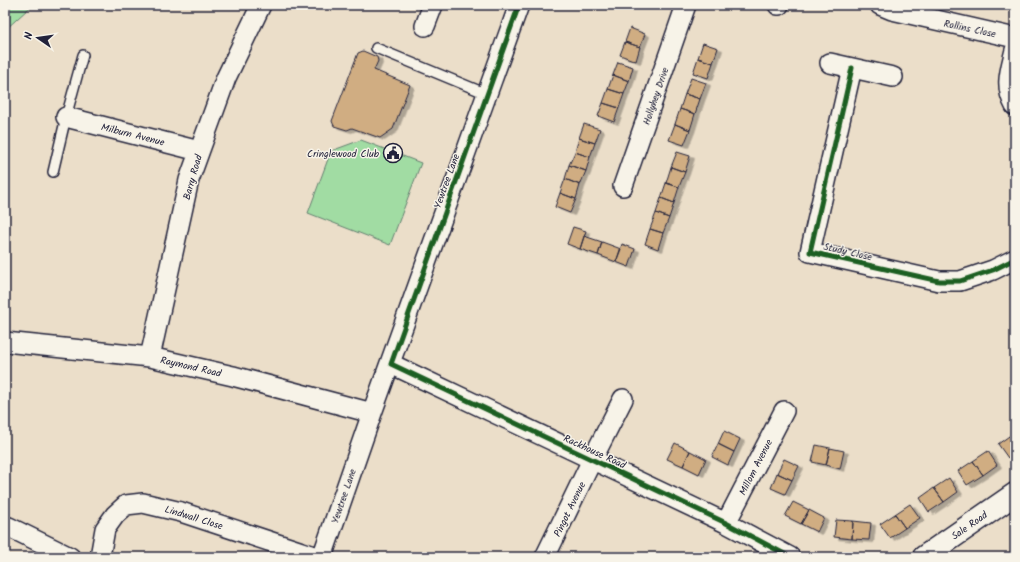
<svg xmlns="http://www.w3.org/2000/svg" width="1020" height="562" viewBox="0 0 1020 562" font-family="Kalam,sans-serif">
<defs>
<filter id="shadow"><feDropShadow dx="4.5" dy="2.5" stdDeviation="0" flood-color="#0004"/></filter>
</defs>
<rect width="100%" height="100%" fill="#ebdec9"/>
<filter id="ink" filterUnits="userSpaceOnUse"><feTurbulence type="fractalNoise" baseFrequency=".025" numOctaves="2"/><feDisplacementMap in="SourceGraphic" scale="8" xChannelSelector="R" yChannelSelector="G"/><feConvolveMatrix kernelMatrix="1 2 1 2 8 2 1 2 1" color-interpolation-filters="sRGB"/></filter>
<g filter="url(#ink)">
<!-- green -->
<path fill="#a1dca3" stroke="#627f6f" d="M5,5H36L28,9L5,30Z
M361,140L421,163L390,245L308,213L331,151Z"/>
<!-- building -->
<path fill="#d0ad82" stroke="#22223b" filter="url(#shadow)" d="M630,28L645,34L640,47L625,42Z
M625,42L640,47L636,61L620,55Z
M703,43L718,48L713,63L698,58Z
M363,51L377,57L378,61L374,70L410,85L393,129L380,138L352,128L347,130L334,126L332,121L358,53Z
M698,58L713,63L708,78L693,73Z
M618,62L633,67L629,81L613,75Z
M613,75L629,81L624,94L608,89Z
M691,78L706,83L700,99L685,94Z
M608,89L624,94L619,108L603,103Z
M685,94L700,99L695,114L680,109Z
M603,103L619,108L614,122L598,116Z
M680,109L695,114L690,130L675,124Z
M584,124L600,129L595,143L579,138Z
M675,124L690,130L684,145L669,140Z
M579,138L595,143L590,157L575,152Z
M575,152L590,157L586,171L569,165Z
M677,152L690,156L685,172L671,167Z
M569,165L586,171L580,185L565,179Z
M671,167L685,172L679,187L666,183Z
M565,179L580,185L576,199L560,193Z
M666,183L679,187L674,203L661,198Z
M560,193L576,199L570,213L555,207Z
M661,198L674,203L669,218L656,213Z
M656,213L669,218L663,233L650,229Z
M573,227L586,231L580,249L567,244Z
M650,229L663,233L658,249L645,244Z
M584,236L602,242L598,255L580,249Z
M602,242L621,249L616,262L598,255Z
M622,244L635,249L629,267L616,262Z
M724,431L740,439L734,452L718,444Z
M1012,434L1015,439V453L1008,458L998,444Z
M675,443L690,451L683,466L667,459Z
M718,444L734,452L728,465L712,457Z
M816,445L830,448L826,465L812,462Z
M830,448L844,451L840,469L826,465Z
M690,451L706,459L699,474L683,466Z
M988,451L997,465L983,475L973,461Z
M784,459L799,466L792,480L777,473Z
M973,461L983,475L967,485L958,471Z
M777,473L792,480L785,494L771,488Z
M949,478L958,492L944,502L934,488Z
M934,488L944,502L929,512L920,498Z
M793,502L809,510L801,524L785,516Z
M910,504L920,518L905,528L895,514Z
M809,510L824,518L817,532L801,524Z
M895,514L905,528L890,538L880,524Z
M836,520L853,521L852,539L834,537Z
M853,521L871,523L869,540L852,539Z"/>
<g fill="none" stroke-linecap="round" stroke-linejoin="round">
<!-- lane casing -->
<g stroke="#22223b" stroke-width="12">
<path id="lane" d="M376,48L487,94
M53,172L66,117L83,55"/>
</g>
<!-- street casing -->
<g stroke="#22223b" stroke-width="22">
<path id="street" d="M778,5H779
M880,5L892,10L1015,38
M425,26L433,5
M1015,50C1010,71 1004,86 1015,106
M830,63L893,77
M852,68L810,252L939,281H960L993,270L1015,259
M66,117L199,151
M623,186L686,5
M5,342L150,357L233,376L372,413
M150,357L189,180L226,78L261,5
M391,364L726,523L790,557
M726,523L784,411
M5,528L9,527L70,557
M101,557V551L105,529L115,515L126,505L143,503L181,512L317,557
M322,557L372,413L519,5
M545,557L592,460L623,399"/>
</g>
<!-- secondary casing -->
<g stroke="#22223b" stroke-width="25">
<path id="secondary" d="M924,557L1015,494"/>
</g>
<!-- lane -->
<use href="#lane" stroke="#f7f3e8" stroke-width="9"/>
<!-- street -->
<use href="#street" stroke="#f7f3e8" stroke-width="19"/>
<!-- secondary -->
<use href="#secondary" stroke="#f7f3e8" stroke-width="22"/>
<!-- cycleway casing -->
<g stroke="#f7f3e8" stroke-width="8">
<path id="cycleway" d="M519,5L391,364L726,523L790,557
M852,68L810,252L939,281H960L993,270L1015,259"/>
</g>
<!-- cycleway -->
<use href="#cycleway" stroke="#1b5e20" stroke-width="5"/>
</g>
</g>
<!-- icons -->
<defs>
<g id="civic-ring" transform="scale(1)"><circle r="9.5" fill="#f7f3e8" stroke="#22223b" stroke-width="1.5"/><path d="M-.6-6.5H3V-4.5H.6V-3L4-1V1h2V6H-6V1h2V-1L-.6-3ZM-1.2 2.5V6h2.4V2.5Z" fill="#22223b"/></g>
</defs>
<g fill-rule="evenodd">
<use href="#civic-ring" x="393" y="153"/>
</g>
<g text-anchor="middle" stroke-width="3" stroke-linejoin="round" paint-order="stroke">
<!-- street labels -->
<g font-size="10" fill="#22223b" stroke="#f7f3e8">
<text transform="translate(970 28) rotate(12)" y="4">Rollins Close</text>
<text transform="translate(655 96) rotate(-71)" y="4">Hollyhey Drive</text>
<text transform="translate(133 134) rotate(14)" y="4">Milburn Avenue</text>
<text transform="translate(192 177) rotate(-74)" y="4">Barry Road</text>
<text transform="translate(446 181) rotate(-70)" y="4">Yewtree Lane</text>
<text transform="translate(848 251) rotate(13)" y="4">Study Close</text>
<text transform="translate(191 366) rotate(13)" y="4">Raymond Road</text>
<text transform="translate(595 451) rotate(25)" y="4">Rackhouse Road</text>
<text transform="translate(755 467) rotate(-63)" y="4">Millom Avenue</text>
<text transform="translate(343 496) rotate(-71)" y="4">Yewtree Lane</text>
<text transform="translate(569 509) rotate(-64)" y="4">Pingot Avenue</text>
<text transform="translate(194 517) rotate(17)" y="4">Lindwall Close</text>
<text transform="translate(969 525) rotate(-35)" y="4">Sale Road</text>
</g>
<!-- poi labels -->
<g font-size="10" fill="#22223b" stroke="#f7f3e8" text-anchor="end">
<text x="379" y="157">Cringlewood Club</text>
</g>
</g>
<!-- margin -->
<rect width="1020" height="562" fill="none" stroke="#f7f3e8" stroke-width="20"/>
<rect x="10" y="10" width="1000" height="542" fill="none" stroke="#22223b" stroke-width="1.5" filter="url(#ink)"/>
<!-- north arrow -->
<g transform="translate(38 38) rotate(283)" stroke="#f7f3e8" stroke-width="3" paint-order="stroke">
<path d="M0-3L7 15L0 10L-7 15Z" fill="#22223b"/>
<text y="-6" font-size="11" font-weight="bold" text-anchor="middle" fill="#22223b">N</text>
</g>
</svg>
